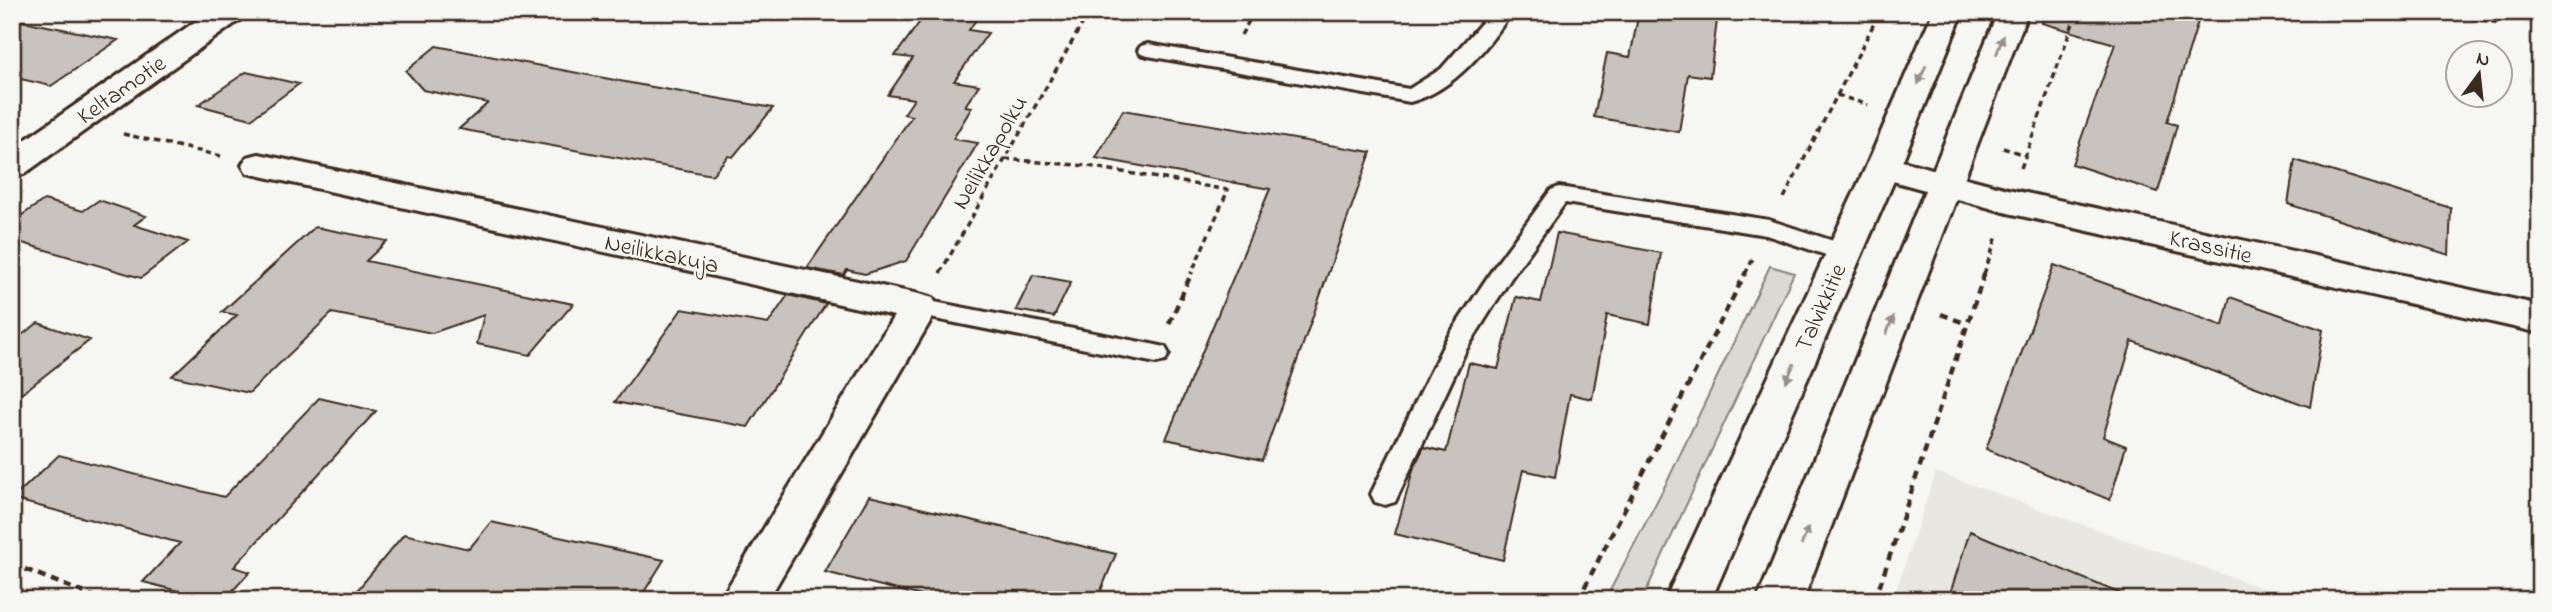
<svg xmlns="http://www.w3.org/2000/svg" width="2552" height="612" viewBox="0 0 2552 612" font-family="'Indie Flower',sans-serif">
<rect width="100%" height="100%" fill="#f6f6f2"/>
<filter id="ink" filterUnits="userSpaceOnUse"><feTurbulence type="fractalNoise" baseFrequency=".0143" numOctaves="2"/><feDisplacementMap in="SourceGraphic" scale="14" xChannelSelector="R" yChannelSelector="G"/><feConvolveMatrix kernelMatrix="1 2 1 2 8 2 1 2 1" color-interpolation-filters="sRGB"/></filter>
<g filter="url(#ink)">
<!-- built -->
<path fill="#e8e7e2" d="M1936,472L2295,600H1893Z"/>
<!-- green -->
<path fill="#dad9d3" stroke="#8a8278" stroke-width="2" d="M1770,266L1794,273L1642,600H1605L1667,482Z"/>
<!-- building -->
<path fill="#c8c3be" stroke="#3b2a1e" stroke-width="2" d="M927,12H981L969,30L988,33L954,81L979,85L965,106L972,107L953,139L978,143L906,261L865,274L847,270L844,275L807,268L912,116L904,114L914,99L888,95L913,58L895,56Z
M1639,12H1718L1710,77L1688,74L1679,132L1594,117L1607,53L1630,57Z
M2044,12H2201L2167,122L2177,125L2158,192L2072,164L2115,44L2042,23Z
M12,19L118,40L51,86L12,77Z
M436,46L641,85L773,108L733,157L728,156L712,175L459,129L488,103L423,90L406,71Z
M246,72L299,84L251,119L198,105Z
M1123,110L1371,152L1262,460L1166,439L1270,189L1096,158Z
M2295,160L2451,208L2449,255L2288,204Z
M44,200L83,211L99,200L146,216L134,225L188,242L141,278L12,240V222Z
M315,227L387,241L366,261L573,304L530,355L477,344L484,315L432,333L332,313L249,393L172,376L237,315L222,312Z
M1557,233L1661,253L1650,324L1607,315L1592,399L1570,394L1555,477L1523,470L1503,560L1395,534L1414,467L1424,447L1446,452L1469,363L1498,369L1516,297L1541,302Z
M2054,265L2223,326L2230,297L2323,330L2310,407L2132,341L2103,437L2126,446L2110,500L1986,449Z
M1033,275L1071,282L1054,317L1016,310Z
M788,295L826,304L748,427L615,402L682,309L768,324Z
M38,323L90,340L12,401V342Z
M319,398L376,411L234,567L250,572L224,600H213L143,582L180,543L12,499L59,455L224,497Z
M869,496L1116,554L1097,600H938L825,572Z
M491,522L664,560L639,600H349L404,534L469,549Z
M1970,531L2133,599V600H1948Z"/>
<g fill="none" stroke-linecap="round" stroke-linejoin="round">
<!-- service casing -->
<g stroke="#3b2a1e" stroke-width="6">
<path id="service" d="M1491,12H1512C1487,48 1454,91 1410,102L1148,56L1141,54L1138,50L1141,46L1148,44L1409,89L1441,69Z
M1559,187L1769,220L1852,247L1856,253L1852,259L1844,261L1766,235L1565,203L1511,278L1466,350L1395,502L1385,505L1375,502L1371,494L1446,340L1495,266L1551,190Z
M919,299L1156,345L1165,347L1169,354L1165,361L1156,363L910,314L907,308L910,302Z"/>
</g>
<!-- minor casing -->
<g stroke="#3b2a1e" stroke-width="6">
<path id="minor" d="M209,12H245L241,19L24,174L12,177V149Z
M259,154L919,294L933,298L938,308L768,600H720L894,316L247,173L242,165L247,157Z
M1883,156L2008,189L2540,305V333L2008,213L1871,175L1866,167L1871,159Z"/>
</g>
<!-- tertiary casing -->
<g stroke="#3b2a1e" stroke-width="6">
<path id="tertiary" d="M2522,12H2540V22L2526,19Z"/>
</g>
<!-- primary casing -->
<g stroke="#3b2a1e" stroke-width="6">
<path id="primary" d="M1933,12H1963L1900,167L1711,600H1665L1866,167Z
M1998,12H2028L1803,600H1757Z"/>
</g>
<!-- path-far1 -->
<path stroke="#3b2a1e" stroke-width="3.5" stroke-dasharray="6 4.5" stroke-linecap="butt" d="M2429,12L2501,23
M1241,35L1254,12
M1837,95L1868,105
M123,134L221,156
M2003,148L2025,155
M1005,159L1088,166L1228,190L1191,274
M2021,168L2077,12
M1784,198L1880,12
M940,273L1089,12
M1745,274L1753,259
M1984,274L1997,236"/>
<!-- path -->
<path stroke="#3b2a1e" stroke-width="4.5" stroke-dasharray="8 6" stroke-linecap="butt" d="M1941,314L1967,324
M1169,324L1192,272
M12,564L102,600
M1578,600L1746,272
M1875,600L1985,272"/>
<!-- service -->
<use href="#service" fill="#f6f6f2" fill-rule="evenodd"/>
<!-- minor -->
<use href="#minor" fill="#f6f6f2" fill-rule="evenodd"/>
<!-- tertiary -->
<use href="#tertiary" fill="#f6f6f2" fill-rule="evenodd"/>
<!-- primary -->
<use href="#primary" fill="#f6f6f2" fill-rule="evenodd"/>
</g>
<!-- one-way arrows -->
<defs><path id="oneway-solid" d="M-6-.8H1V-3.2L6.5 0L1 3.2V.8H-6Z" transform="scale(1.75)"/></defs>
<g fill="#989088">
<use href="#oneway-solid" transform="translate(2000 45) rotate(-69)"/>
<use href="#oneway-solid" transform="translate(1922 75) rotate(113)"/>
<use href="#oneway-solid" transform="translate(1890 325) rotate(-68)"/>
<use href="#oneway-solid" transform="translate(1790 373) rotate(114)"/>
<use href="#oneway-solid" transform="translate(1805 536) rotate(-68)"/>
</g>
</g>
<g text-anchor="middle" stroke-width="5" stroke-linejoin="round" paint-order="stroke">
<!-- street labels -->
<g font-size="24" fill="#3b2a1e" stroke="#f6f6f2">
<text transform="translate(121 89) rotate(-35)" y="8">Keltamotie</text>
<text transform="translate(989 152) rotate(-60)" y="8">Neilikkapolku</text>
<text transform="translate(2211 246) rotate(13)" y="8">Krassitie</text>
<text transform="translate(662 253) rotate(12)" y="8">Neilikkakuja</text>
<text transform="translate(1820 307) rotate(-66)" y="8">Talvikkitie</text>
</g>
</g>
<!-- margin -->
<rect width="2552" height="612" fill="none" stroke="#f6f6f2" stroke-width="42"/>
<rect x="21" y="21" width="2510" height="570" fill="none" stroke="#3b2a1e" stroke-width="2.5" filter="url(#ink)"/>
<!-- north arrow -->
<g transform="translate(2479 74) rotate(15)"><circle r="33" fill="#f6f6f2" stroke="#aba49d" stroke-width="2"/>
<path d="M0-5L12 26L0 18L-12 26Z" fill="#3b2a1e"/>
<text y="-10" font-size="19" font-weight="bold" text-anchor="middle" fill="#3b2a1e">N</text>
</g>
</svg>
